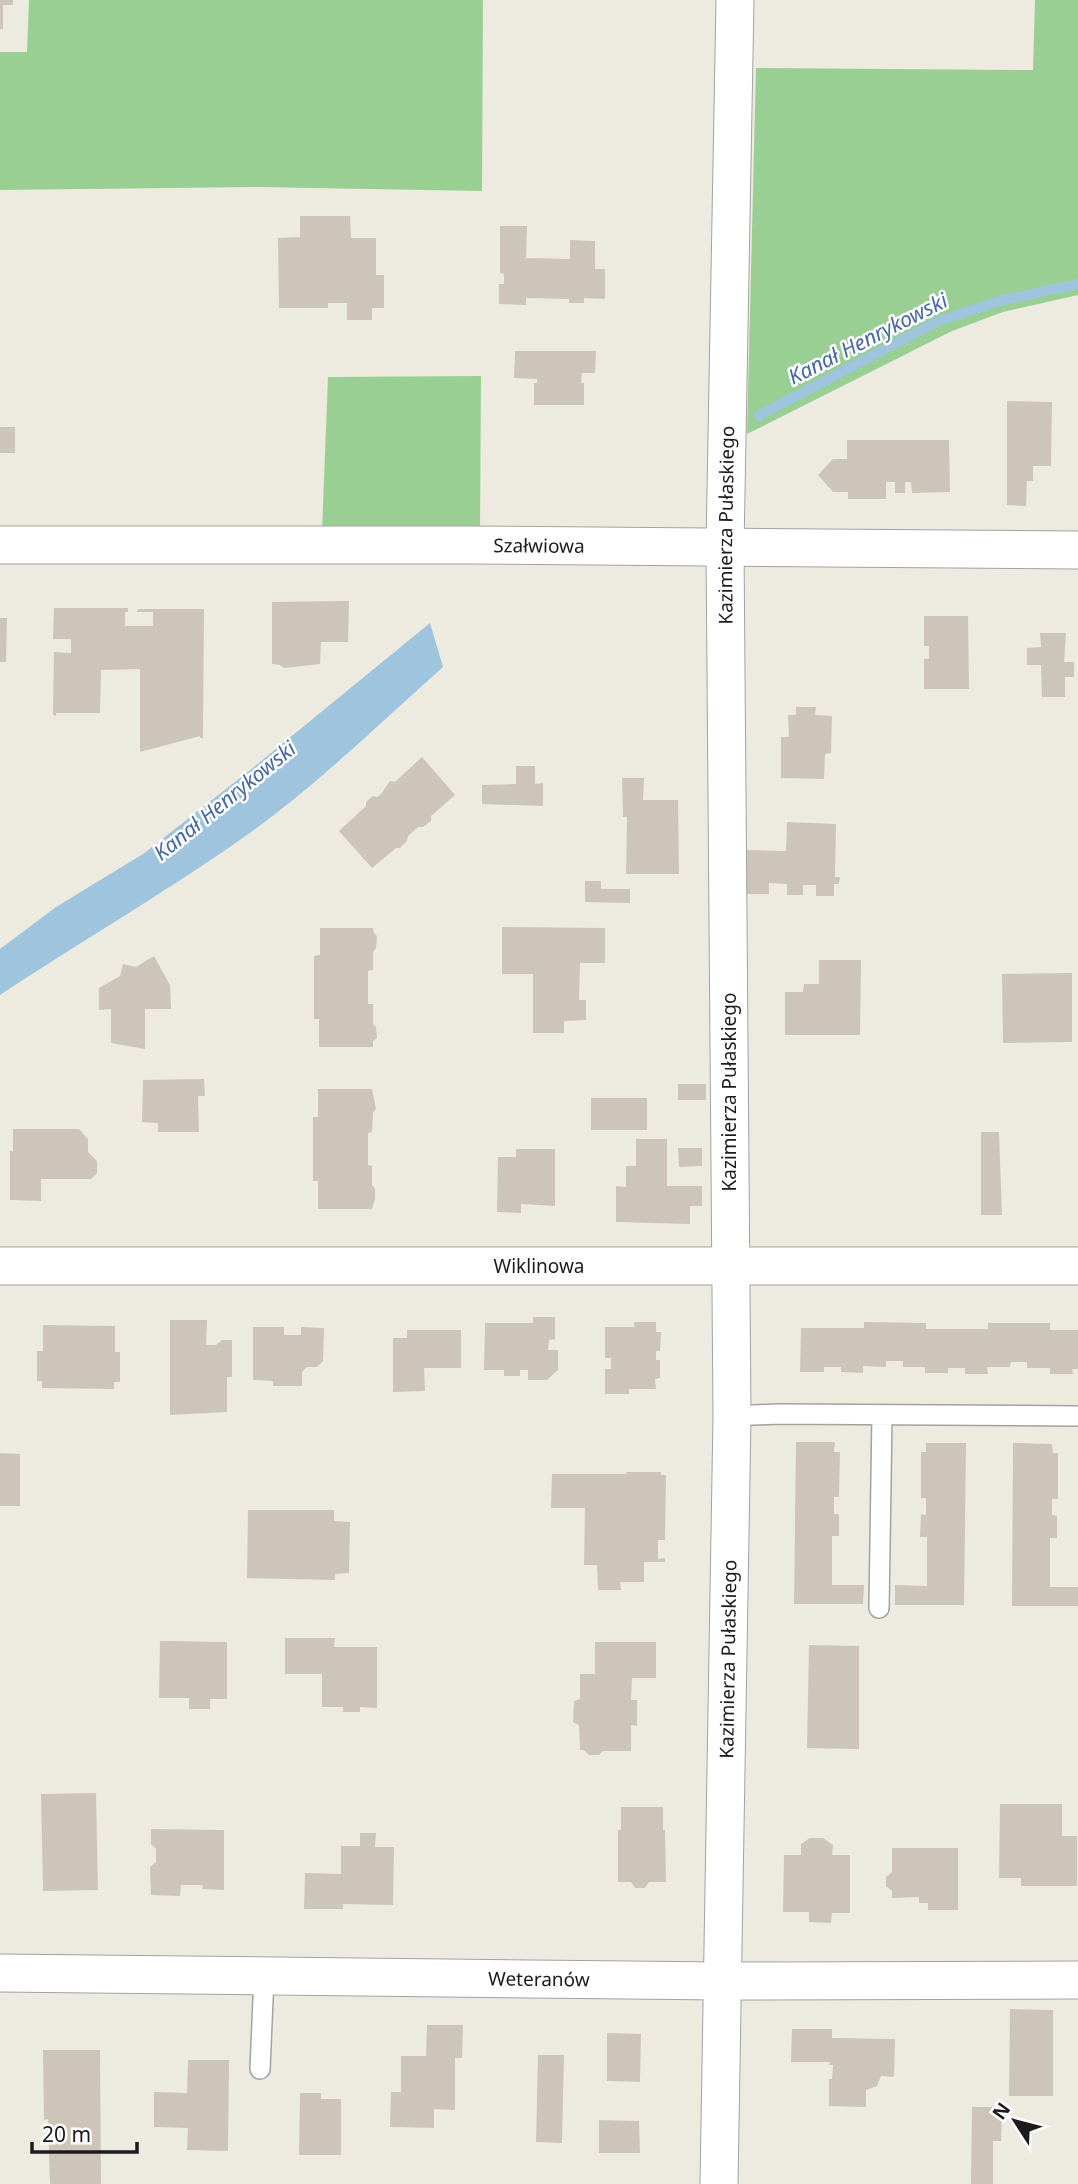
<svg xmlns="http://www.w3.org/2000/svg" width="1078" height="2184" viewBox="0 0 1078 2184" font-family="'Noto Sans',sans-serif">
<rect width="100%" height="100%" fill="#edebe0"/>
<!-- forest -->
<path fill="#99cf92" d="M29,0H483L482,191L256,187L0,190V52H27Z
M1035,0H1078V295L1003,312L952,331L747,434L756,68L1033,70Z
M481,376L480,533L322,531L328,377Z"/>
<!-- water -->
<path fill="#9ec4de" d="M430,623L443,667C381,722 321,781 254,830C172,889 84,939 0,995V949L56,907L143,854L249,771Z"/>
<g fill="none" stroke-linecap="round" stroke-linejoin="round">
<!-- stream -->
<path stroke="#9ec4de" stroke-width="10" d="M758,416L936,322L999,301L1078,284"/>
</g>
<!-- building -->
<path fill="#cdc5b9" d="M0,0H13V5H3V29H0Z
M300,216H350L351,238H376V275H384V308H372V320H347V303H328V308H279L278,238L300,237Z
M500,226H527L526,258L570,259V240L595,241V269H605V299L584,298V303H569V299L526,298V305L499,304V284H504V274L500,273Z
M515,351H596L595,373H582L581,383H584V405H534V383H537V379L514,378Z
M1007,401L1052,402L1051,466H1033V481H1027L1026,506L1007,505Z
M0,427H15V453H0Z
M847,440H949L950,492L912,493L911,482H905V493H895V482H886V499H848V492H833L818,475L833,459H847Z
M349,601L348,642H321L320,664L284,668L280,665L272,664V602Z
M54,608H128V612H125V626H153V612H137L138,609H204L203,738H200V736L140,752V669L101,670L100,713H56V716L53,715L54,652L71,653V639H53Z
M924,616H968L969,689H924V659H929V646H924Z
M0,618H7L6,662H0Z
M1040,633H1066L1064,662H1074V677H1065V697H1042L1041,665H1027V648L1041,647Z
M796,707H816L815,715L832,716L831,753L825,754L824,779L781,778V737H789L788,715H796Z
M422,757L455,795L431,816V821L423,827H418L408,836L407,841L400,848H396L372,868L339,831L366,806V802L373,796L377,797L381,794L390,781L395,782Z
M516,766H535V784L543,783V806L482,804V785L516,784Z
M622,778H644L643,800H678L679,874H626L627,817H623Z
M787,822L836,824L835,877H840L839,884H834V896H816V885H803V895H787V884L769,883V894H743L745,850L786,851Z
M585,881H601V889H630V903L585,902Z
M502,927L605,928V963H580L579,1000H586V1020L564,1021V1033H533V974H502Z
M320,928H373L374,933L377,936L376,948L373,952V970L368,971V1004H373V1024L376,1027L377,1038L373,1041V1047H319V1019H314V956L320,955Z
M154,956L170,985L171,1009H145V1049L111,1043V1009L99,1010V988L120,976L123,964L136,967Z
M819,960H861L860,1035H785V992H803L804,984H819Z
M1072,973V1042L1003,1043L1002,974Z
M204,1079L205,1096H198L199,1132H158V1123L142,1122L143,1080Z
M678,1084H706V1100H678Z
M318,1089H372L376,1109L373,1112L372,1132L368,1133V1165L372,1166V1185L375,1189V1199L372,1209H318V1181H313V1117H318Z
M591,1098H647V1130H591Z
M13,1129H79L88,1139V1152L97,1161V1173L91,1179H41V1201L10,1200V1151H13Z
M981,1132H999L1002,1215H981Z
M636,1139H667V1186H702V1206H690V1224L616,1222V1186L626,1187V1166H636Z
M678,1148H702V1166L679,1167Z
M516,1149H555V1206L521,1204V1213L497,1212L498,1157H516Z
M533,1317H555V1339L549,1340L548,1350H558V1370L547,1380H528V1370H520V1376H504V1370H484L485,1323H533Z
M170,1320H207L206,1345H216L222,1340H232V1377H227V1412L170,1415Z
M634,1322H656V1332H661L660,1351H656V1360H660V1378L655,1379L656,1389H629V1394H605V1369H611V1358H605V1327H634Z
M864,1322L926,1323V1329H988V1323H1050V1330H1078V1369H1072L1073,1374H1050V1368H1027V1362H1011L1010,1367H987L988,1374H965V1368H948V1373H925V1367H903V1361H886V1367L863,1366V1373L841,1372V1367H824V1372H800L801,1328H864Z
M43,1325L115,1326V1352H120V1382H114V1389L42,1388V1381H37V1351H43Z
M253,1327H284V1335H301V1327L324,1328L323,1361L317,1367H307L302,1372V1386H273V1381L253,1380Z
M407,1330H461V1368H424L425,1391L393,1392V1338H407Z
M796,1442H835L834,1452H840L839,1497H834V1514H839V1536H832V1585H864L863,1604H794Z
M926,1443H966L964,1605H895V1585L927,1586V1537H920L921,1514L926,1515V1498H921V1452H926Z
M1013,1443L1052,1444L1053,1453H1058V1499H1052V1515L1057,1516V1538H1050V1587H1078V1606H1012Z
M0,1453L20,1454V1506H0Z
M626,1472H661V1475H666L665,1540H658V1559L665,1558V1562H644V1582H620L621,1590H598L597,1565H584L585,1508H551L552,1474H627Z
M248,1510H334V1521L350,1522L349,1573L335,1574V1580L247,1578Z
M285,1638H335L334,1647H377V1708L360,1707V1712H343V1707H322V1674H285Z
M160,1641L227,1642V1699H210V1709H189V1698H159Z
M595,1642H656V1678H632L631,1700H637V1726L631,1725V1751H603L599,1755H589L584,1750H580L579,1725L573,1722L574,1701L580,1699V1674H595Z
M809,1645L859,1646V1749L807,1748Z
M96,1793L98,1890L43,1891L41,1794Z
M1000,1804H1062V1836H1077V1886H1021V1878H999Z
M621,1807H663V1830H665L666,1882H649L645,1888H635L631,1882H618V1830H621Z
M151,1829L224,1830V1890L202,1889L203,1885H181L180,1896L151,1895L150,1867L156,1862V1849L151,1844Z
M360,1833H376L375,1847H394L393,1905L343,1904V1909H304L305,1873L341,1874V1846H360Z
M810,1838H823L833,1845L832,1855H850V1913H832L831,1923L809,1922V1912H783L784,1855H801V1844Z
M892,1848H958V1910H928V1903H919V1897L892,1898V1891L886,1886V1877L892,1872Z
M1010,2009L1053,2010V2096H1009Z
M427,2025H463L462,2058H455V2110L434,2109V2128L390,2127L391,2092H401V2056H426Z
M792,2029H832V2038L895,2039L894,2077L881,2076L877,2086L866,2090V2107L829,2106V2079H832L833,2065H829L830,2062H791Z
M607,2033L641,2034L640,2082L607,2081Z
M43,2050H100L101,2184H50L48,2119L44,2120Z
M538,2055H564L562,2143L536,2142Z
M188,2060H229L228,2151L187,2150L188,2128L154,2127V2092L187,2093Z
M300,2093H321V2099H341V2155H299Z
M972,2107H1002L1001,2141H993V2184H971Z
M599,2120L639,2121L640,2153H599Z"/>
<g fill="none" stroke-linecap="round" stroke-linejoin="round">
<!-- service casing -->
<g stroke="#a2a2a2" stroke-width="22">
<path id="service" d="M732,1416L778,1414L1078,1416
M879,1608L882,1415
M260,2069L264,1976"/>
</g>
<!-- minor casing -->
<g stroke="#a2a2a2" stroke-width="39">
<g id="minor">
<path id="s1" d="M0,545H471L1078,550"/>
<path id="s2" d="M0,1266H1078"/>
<path id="s3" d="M0,1973L722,1981L1078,1980"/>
<path id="s4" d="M719,2184L732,1416L725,547L735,0"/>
</g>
</g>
<!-- service -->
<use href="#service" stroke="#fff" stroke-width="19"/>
<!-- minor -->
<use href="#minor" stroke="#fff" stroke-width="37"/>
</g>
<g text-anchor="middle" stroke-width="5" stroke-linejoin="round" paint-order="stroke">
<!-- street labels -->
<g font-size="19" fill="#1b1b1b" stroke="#fff">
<text dy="7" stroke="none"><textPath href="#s4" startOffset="1659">Kazimierza Pułaskiego</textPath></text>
<text dy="7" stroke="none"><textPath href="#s1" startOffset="539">Szałwiowa</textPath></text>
<text transform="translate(729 1092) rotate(-90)" y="7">Kazimierza Pułaskiego</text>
<text dy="7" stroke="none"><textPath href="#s2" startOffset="539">Wiklinowa</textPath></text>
<text dy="7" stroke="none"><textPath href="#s4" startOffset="525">Kazimierza Pułaskiego</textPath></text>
<text dy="7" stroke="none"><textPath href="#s3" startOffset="539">Weteranów</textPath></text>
</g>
<!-- water labels -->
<g font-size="21" font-style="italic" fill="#4566ae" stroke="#fff">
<text transform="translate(868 339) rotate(-27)" y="7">Kanał Henrykowski</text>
<text transform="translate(225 801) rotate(-39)" y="7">Kanał Henrykowski</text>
</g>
</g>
<!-- north arrow -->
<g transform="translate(1015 2121) rotate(306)" stroke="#ffffff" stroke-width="5" paint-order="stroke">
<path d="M0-5L12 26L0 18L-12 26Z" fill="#1b1b1b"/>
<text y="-10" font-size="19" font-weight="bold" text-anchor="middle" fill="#1b1b1b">N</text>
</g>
<!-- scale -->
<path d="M32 2142v10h105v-10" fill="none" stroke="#1b1b1b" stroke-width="3.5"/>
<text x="42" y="2142" font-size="21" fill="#1b1b1b" stroke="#ffffff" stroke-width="5" paint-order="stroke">20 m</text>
</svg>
